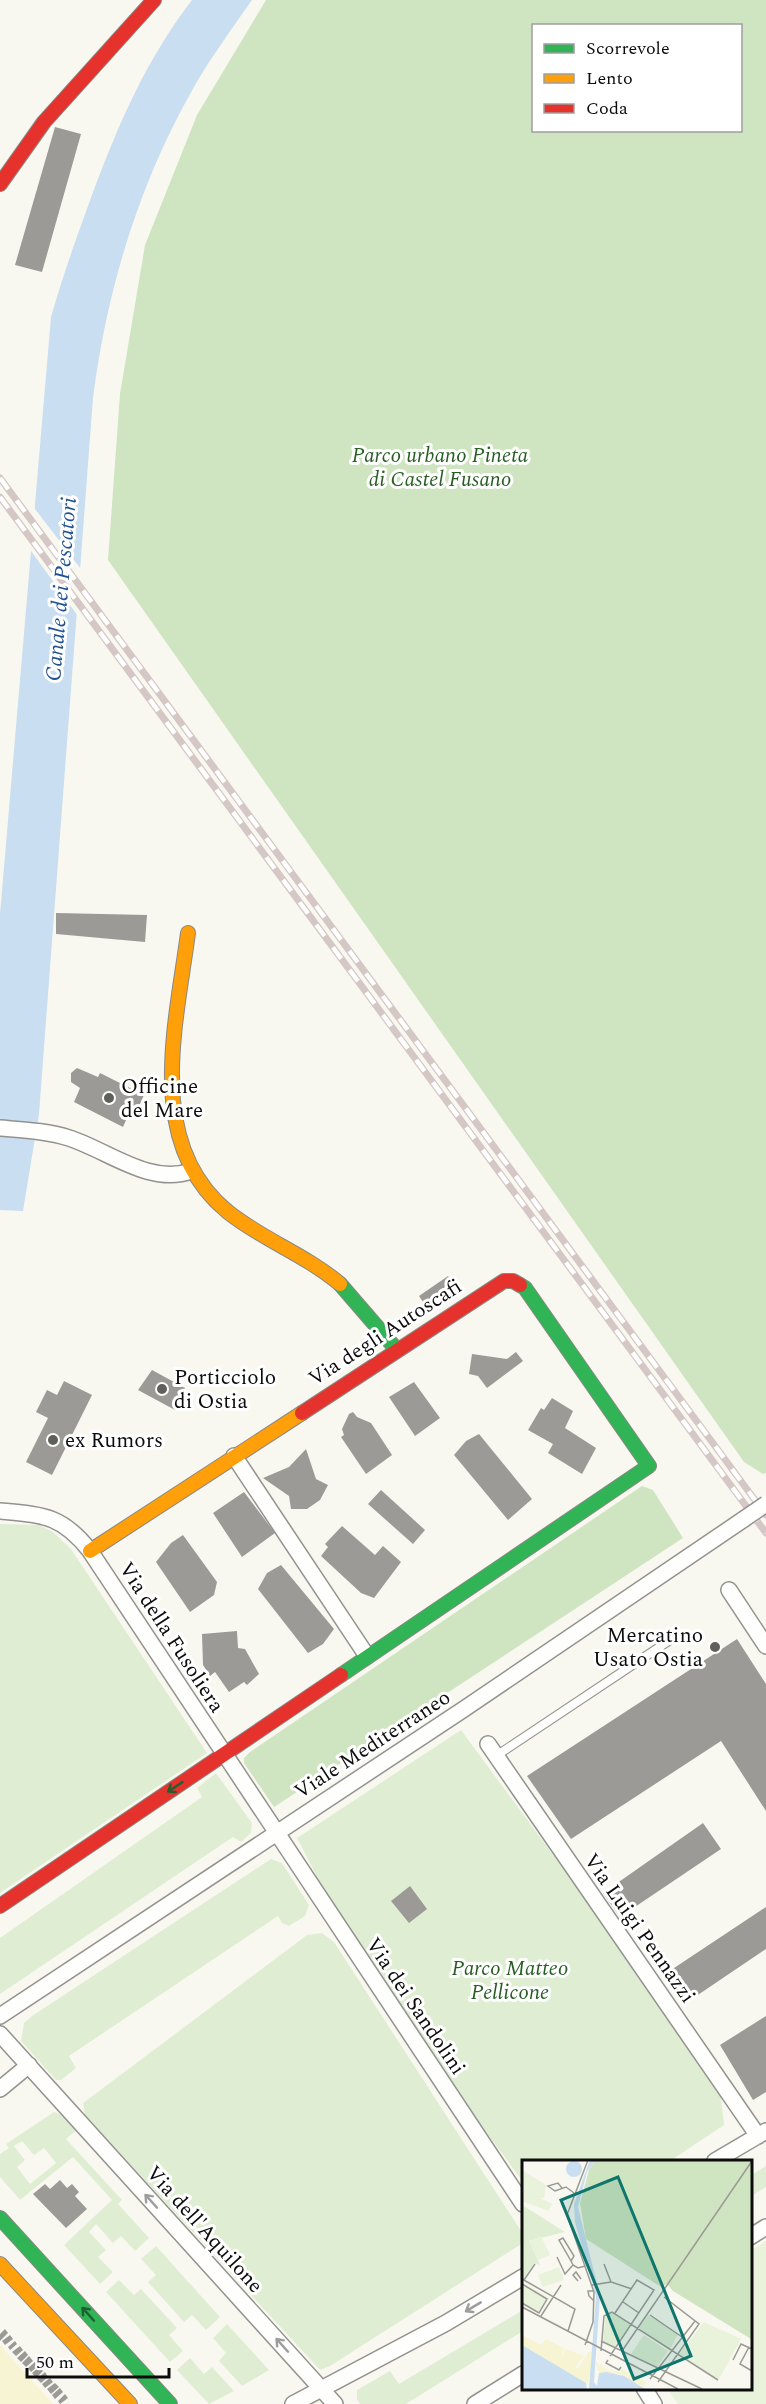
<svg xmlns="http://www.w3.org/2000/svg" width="766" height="2404" viewBox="0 0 766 2404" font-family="Spectral,serif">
<rect width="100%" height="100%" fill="#f9f8f0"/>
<!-- green -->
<path fill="#dfeed2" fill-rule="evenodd" d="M0,1524L39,1525L53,1532L71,1549L207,1753L0,1893Z
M461,1730L719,2080L724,2125L670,2161H523V2182L361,1962L297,1838Z
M216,1773L252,1823L251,1833L241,1842L233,1837L0,1994V1938L202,1797L197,1788Z
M271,1859L282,1863L309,1905L305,1916L289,1926L282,1923L278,1916L69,2056L76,2068L61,2080H56L21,2041L24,2023L32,2016Z
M322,1933L334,1942L523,2234V2243L330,2366L320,2370L85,2115L83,2103L307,1935Z
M54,2112L62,2115L77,2130L66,2139L122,2200L118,2204L149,2238L135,2251L121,2236L113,2243L96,2224L89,2232L106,2250L98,2257L113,2272L100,2284L64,2245L112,2200L73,2157L20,2200L0,2177V2154L9,2148L6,2144ZM22,2141L34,2155L44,2148L56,2163L30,2184L17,2167L25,2160L14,2146Z
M766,2166V2187L750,2197V2176Z
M156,2246L220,2317L206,2330L192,2315L184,2322L148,2282L156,2275L141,2259Z
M119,2280L134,2295L141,2289L177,2328L169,2335L183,2351L170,2362L106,2292Z
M523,2310V2331L406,2404H360L357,2400V2390L390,2371L399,2384Z
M227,2324L269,2370L242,2386L219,2361L226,2353L213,2338Z
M190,2358L204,2374L212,2367L234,2391L209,2404L177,2370Z"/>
<!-- forest -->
<path fill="#cfe4c0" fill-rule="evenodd" d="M266,0H766V1473L763,1474L744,1462L108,560L120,394L145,245L197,115ZM534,26H740V130H534Z
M642,1486L653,1490L683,1538L274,1807L244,1763V1758L250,1752Z"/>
<!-- sand -->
<path fill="#f7f4d3" d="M0,2345L53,2404H0Z"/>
<!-- pitch -->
<path fill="#e9f2db" d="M766,2241V2404H678L667,2388H750V2251Z"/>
<!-- water -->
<path fill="#c9def1" d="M192,0H252C232,29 211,57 194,87C139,183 107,289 93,398L39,1114L23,1211L0,1210V914L51,317C63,275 77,236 92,195C118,125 146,60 192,0Z"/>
<!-- pier -->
<path fill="#f9f8f0" d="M32,505L84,573L80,619L29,548Z"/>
<!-- building -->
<path fill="#9c9a96" d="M55,127L81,134L42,272L15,265Z
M56,913L147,915L145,942L56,934Z
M77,1068L98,1077L100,1073L144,1095L135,1115L129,1113L123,1127L74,1102L80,1088L71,1082V1073Z
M448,1276L454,1285L425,1305L419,1296Z
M516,1352L523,1361L487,1388L478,1376L469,1374L472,1354L507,1359Z
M152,1370L185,1388L175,1410L138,1390Z
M64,1381L92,1395L52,1475L26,1462L48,1418L36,1412L47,1390L57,1395Z
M414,1382L440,1418L415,1436L389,1397Z
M552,1398L573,1411L565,1428L596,1448L582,1474L548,1453L553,1444L528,1430L541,1408L544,1410Z
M353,1412L357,1417L371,1423L392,1455L366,1474L341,1437L344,1435L342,1429L349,1414Z
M479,1434L532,1499L508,1520L454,1455L466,1441Z
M306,1449L316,1479L328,1485L320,1500L307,1509H291L289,1496L263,1478L289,1467Z
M381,1490L425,1530L413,1544L368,1504Z
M244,1492L275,1533L242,1557L213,1513Z
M342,1526L375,1555L383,1546L401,1562L374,1598L361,1593L321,1556L328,1547L325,1544Z
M183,1535L217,1582L214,1595L190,1612L156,1562L171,1543Z
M281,1565L334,1629L323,1644L308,1653L258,1589L267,1573Z
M237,1631L238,1648L245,1649L259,1674L247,1685L244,1682L229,1692L215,1672L210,1676L203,1665L202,1634Z
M737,1639L766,1684V1811L721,1741L571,1839L527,1776Z
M703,1823L721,1849L620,1917L603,1893Z
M410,1886L427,1909L409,1923L391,1901Z
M766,1907V1949L683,2005L662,1976Z
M766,2016V2092L753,2100L720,2045Z
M60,2180L67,2188L72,2184L79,2192L75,2196L87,2209L66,2228L33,2194L45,2184L50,2189Z
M5,2329L8,2333L0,2341V2334Z
M10,2335L13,2339L5,2345L2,2341Z
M15,2341L17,2344L10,2350L8,2347Z
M20,2346L23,2350L16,2356L12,2352Z
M25,2351L28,2355L21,2362L17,2358Z
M29,2356L33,2361L26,2367L22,2363Z
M35,2362L38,2366L31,2372L28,2368Z
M39,2367L43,2371L36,2378L32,2373Z
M45,2372L48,2377L41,2383L37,2379Z
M50,2378L53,2382L45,2388L42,2384Z
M55,2383L59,2387L51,2394L47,2389Z
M60,2388L63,2392L55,2399L52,2395Z
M65,2394L68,2398L60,2404L58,2401Z"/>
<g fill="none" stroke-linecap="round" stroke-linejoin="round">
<!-- lane casing -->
<g stroke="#93928f" stroke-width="10">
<path id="lane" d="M496,1756L676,1636"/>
</g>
<!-- street casing -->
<g stroke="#93928f" stroke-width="18">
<path id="street" d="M0,1128C23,1130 47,1131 69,1138C107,1150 150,1186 191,1171
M234,1456L367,1656
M0,1511C43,1515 62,1515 90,1551L523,2204
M729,1590L766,1646
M488,1744L758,2136
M0,2016L464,1709L744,1519
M0,2034L335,2404
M0,2089L29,2065
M715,2161L766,2131
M750,2237L766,2227
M644,2388L654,2404
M293,2404L446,2323L523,2277
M475,2404L523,2374"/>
</g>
<!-- fast casing -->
<g stroke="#898985" stroke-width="16">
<path id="fast" d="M340,1284L397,1350
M341,1675L649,1466L525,1288L520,1285
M0,2218L170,2404"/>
</g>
<!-- slow casing -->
<g stroke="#898985" stroke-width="16">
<path id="slow" d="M188,933C176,1025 144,1144 228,1212C263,1240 306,1255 340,1284
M90,1551L302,1413
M0,2264L130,2404"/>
</g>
<!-- jam casing -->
<g stroke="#898985" stroke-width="16">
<path id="jam" d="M0,184L44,122L154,0
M302,1413L504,1281H513L520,1285
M0,1906L341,1675"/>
</g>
<!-- lane -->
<use href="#lane" stroke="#fefefd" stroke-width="8"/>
<!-- street -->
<use href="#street" stroke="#fefefd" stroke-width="15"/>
<!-- fast -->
<use href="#fast" stroke="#30b455" stroke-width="14"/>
<!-- slow -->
<use href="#slow" stroke="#ff9f0a" stroke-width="14"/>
<!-- jam -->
<use href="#jam" stroke="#e5322d" stroke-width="14"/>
<!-- rail casing -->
<g stroke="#d4c7c5" stroke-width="7">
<path id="rail" d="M0,478L766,1515
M0,497L766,1533"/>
</g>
<!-- rail -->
<use href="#rail" stroke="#fff" stroke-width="4.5" stroke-dasharray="14" stroke-linecap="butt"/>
<!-- street-bridge casing -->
<g stroke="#93928f" stroke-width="18" stroke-linecap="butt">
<path id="street-bridge" d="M744,1519L766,1504"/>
</g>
<!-- street-bridge -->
<use href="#street-bridge" stroke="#fefefd" stroke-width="15"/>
</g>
<!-- one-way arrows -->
<defs><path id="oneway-shaft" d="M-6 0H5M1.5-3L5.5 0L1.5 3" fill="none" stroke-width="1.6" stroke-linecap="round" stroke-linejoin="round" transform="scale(1.5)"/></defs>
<g stroke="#1e6030">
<use href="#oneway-shaft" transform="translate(175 1787) rotate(146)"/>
<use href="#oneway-shaft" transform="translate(88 2314) rotate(-132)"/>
</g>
<g stroke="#9d9d9d">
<use href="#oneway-shaft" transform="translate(151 2201) rotate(-132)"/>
<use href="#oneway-shaft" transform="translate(473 2307) rotate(149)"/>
<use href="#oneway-shaft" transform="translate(282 2345) rotate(-132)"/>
</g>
<!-- markers -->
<g fill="#5f5f5c" stroke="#fff" stroke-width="2">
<circle cx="109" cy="1098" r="6"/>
<circle cx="162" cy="1389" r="6"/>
<circle cx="53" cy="1440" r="6"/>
<circle cx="715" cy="1647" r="6"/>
</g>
<g text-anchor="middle" stroke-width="6" stroke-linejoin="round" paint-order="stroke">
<!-- park labels -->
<g font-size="21" font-style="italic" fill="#275d22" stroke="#fff">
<text x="440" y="462">Parco urbano Pineta<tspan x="440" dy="24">di Castel Fusano</tspan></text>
<text x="510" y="1975">Parco Matteo<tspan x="510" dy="24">Pellicone</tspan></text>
</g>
<!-- poi labels -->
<g font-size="21" fill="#0c0c0c" stroke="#fff" text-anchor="start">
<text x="121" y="1093">Officine<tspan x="121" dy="24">del Mare</tspan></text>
<text x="174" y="1384">Porticciolo<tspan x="174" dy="24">di Ostia</tspan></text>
<text x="65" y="1447">ex Rumors</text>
<text x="703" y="1642" text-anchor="end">Mercatino<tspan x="703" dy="24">Usato Ostia</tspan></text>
</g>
<!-- street labels -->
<g font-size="21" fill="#0c0c0c" stroke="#fff">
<text transform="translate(385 1332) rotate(-33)" y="7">Via degli Autoscafi</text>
<text transform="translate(172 1637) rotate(57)" y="7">Via della Fusoliera</text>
<text transform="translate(372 1744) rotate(-33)" y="7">Viale Mediterraneo</text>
<text transform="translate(640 1928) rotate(55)" y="7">Via Luigi Pennazzi</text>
<text transform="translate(416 2006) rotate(56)" y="7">Via dei Sandolini</text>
<text transform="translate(205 2229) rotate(48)" y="7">Via dell'Aquilone</text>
</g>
<!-- water labels -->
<g font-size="22" font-style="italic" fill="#205292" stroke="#fff">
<text transform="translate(60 589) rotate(-85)" y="8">Canale dei Pescatori</text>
</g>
</g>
<!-- overview -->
<g transform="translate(522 2160)">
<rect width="230" height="230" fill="#f9f8f0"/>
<path d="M0,45L43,72L7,81L18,105L12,103L2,118ZM84,154H91L108,165L92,187L81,181ZM126,155L156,174L148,190L117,168ZM122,175L146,191L135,207L109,194Z" fill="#dfeed2"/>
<path d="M74,0H229V179L151,131L145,124L139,127L64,79L58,43L67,10Z" fill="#cfe4c0"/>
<path d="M0,175L19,185L24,179L42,188L39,197L44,189L62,196L53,207L56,209L67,191L71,193L66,226L0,185ZM74,202L86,210L98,212L100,209L124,222L121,227L97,214L77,213Z" fill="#f7f4d3"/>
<path d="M0,10L24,25L22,38H18L30,44L26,51L0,41ZM19,76L28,95L16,100L7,82ZM37,107L42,120L21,127L16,115ZM0,122L27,138L17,154L0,144ZM182,162L219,179L197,219L156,195Z" fill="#e9f2db"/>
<path d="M68,0H74L65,12L56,47L78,136L72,222L75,226L77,213L84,212L102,216L123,229H67L74,136L53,62L52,44ZM44 9a8 8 0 1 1 16 0a8 8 0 1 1-16 0ZM0,185L64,223L65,229H0Z" fill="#c9def1"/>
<path fill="none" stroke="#9a9a95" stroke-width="1.5" d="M40,28L36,23L26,26L33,31L44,27L52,33M35,97L43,114L51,105L56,108L63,106M49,101L52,96L41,78L37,80L49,101L51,105M82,104L89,122L110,129M0,119L53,149L46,171M2,120L13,104M56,121L51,115L54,112L59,119M0,124L25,139L17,153L0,143M70,125L89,122M72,131H66L67,136L72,141M101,142L117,153M0,147L156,229M128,155L160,177M19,156L39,125M79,181L180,229M63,185L71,162L72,132L45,55L66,0M227,187L218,204L230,211M79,191L82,156L90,152L196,220M100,191L230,1M88,196L132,130L115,120L93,153M86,200L84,203L97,210L99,207M211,200L219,184L230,189M128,219L173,161M136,222L177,164L142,137"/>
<path fill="#0f766e" fill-opacity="0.15" stroke="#0f766e" stroke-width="3" d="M96,17L169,196L112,219L39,40Z"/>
<rect width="230" height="230" fill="none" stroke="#0c0c0c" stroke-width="3"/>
</g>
<!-- legend -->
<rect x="532" y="24" width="210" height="108" fill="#ffffff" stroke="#9e9e9e" stroke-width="1.5"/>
<rect x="544" y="44" width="30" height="9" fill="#30b455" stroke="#9e9e9e" stroke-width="1.5"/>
<text x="586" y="54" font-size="18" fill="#0c0c0c">Scorrevole</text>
<rect x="544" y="74" width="30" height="9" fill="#ff9f0a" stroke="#9e9e9e" stroke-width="1.5"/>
<text x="586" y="84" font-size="18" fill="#0c0c0c">Lento</text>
<rect x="544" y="104" width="30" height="9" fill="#e5322d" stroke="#9e9e9e" stroke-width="1.5"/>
<text x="586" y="114" font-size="18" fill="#0c0c0c">Coda</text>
<!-- scale -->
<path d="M27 2368v9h142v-9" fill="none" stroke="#0c0c0c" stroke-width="3"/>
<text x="36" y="2368" font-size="18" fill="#0c0c0c" stroke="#ffffff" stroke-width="4.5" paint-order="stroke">50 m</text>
</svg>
